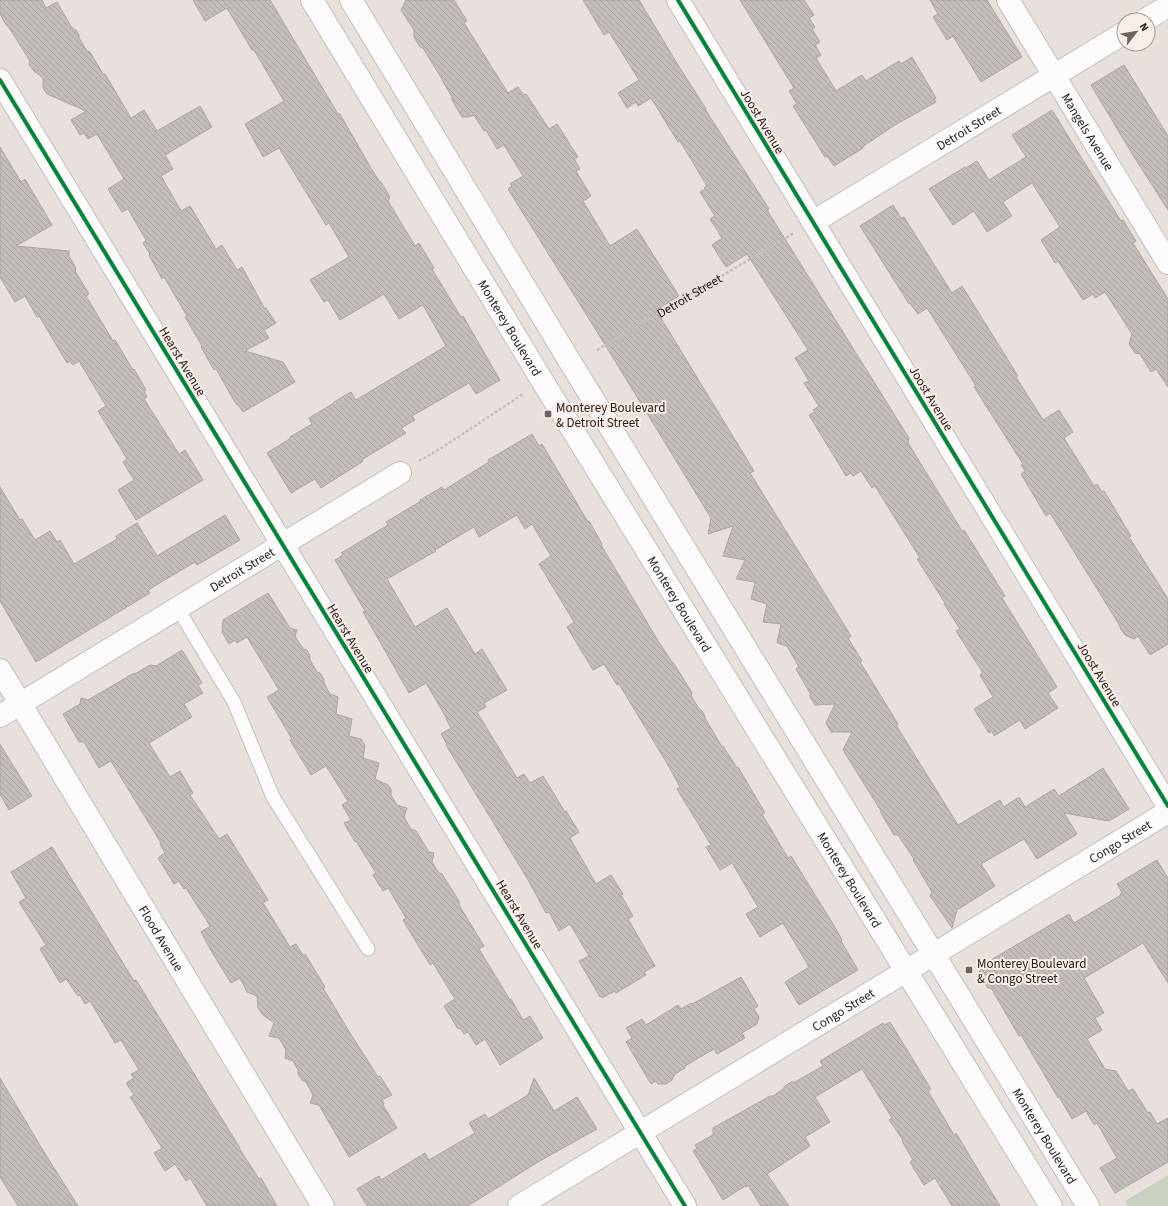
<svg xmlns="http://www.w3.org/2000/svg" width="1168" height="1206" viewBox="0 0 1168 1206" font-family="'Source Sans 3',sans-serif">
<defs>
<pattern id="building-back-hatch" width="6" height="6" patternUnits="userSpaceOnUse"><rect width="6" height="6" fill="#c3bebb"/><path d="M-1 5l2 2M0 0l6 6M5-1l2 2" fill="none" stroke="#a7a3a0"/></pattern>
</defs>
<rect width="100%" height="100%" fill="#e8e0dd"/>
<!-- park -->
<path fill="#c9d2c1" d="M1168,1175V1206H1128L1125,1201Z"/>
<!-- building -->
<path fill="url(#building-back-hatch)" stroke="#aaa6a3" d="M0,0H42L46,8L57,2L72,28L76,30L79,35V38L87,51L90,52L103,74H105L131,118L144,110L157,131L200,106L212,127L165,155L173,169L161,176L181,211L190,206L216,249L222,245L237,270L242,267L265,309L266,308L276,323L264,330L269,338L245,351L283,362L295,382L243,412L239,406L236,404L216,369L214,370L201,347L202,346L185,317L187,316L164,277L162,279L149,255L150,254L143,243L146,240L128,209L122,212L108,189L124,179L97,134L88,139L84,133L80,135L71,120L86,111L47,94L43,88V78L34,71L29,65L30,61L8,26H7L0,14Z
M193,0H270L338,114H340L372,170L380,182H381L390,197L388,201L415,246L419,243L434,268L432,269L461,317L463,316L500,380L476,394L469,383L412,416L415,420L401,428L406,433L363,459L362,462L321,488L315,479L291,493L267,453L291,438L290,437L312,424L309,418L334,403V402L351,392L356,400L446,346L423,305L399,319L384,294L340,320L328,300L324,302L310,280L349,257L329,223L326,225L279,148L263,157L245,124L284,101L254,50H252L227,8L205,21Z
M406,0H454L467,21L464,23L508,93L518,87L524,95L526,94L549,129L557,124L578,157L574,159L580,169L576,171L591,196L583,201L610,246L637,229L679,296L656,310L754,471L750,473L851,636L848,638L862,661L860,662L898,724L896,725L958,825L1000,800L1004,807L1019,797L1025,807L1054,789L1059,796L1103,768L1129,809L1109,821L1064,813L1077,834L1037,859L1024,839L981,864L995,886L957,910L952,928L930,896L932,892L913,860L914,859L898,835H894L881,813V811L843,750L852,732H831L826,723L835,704L815,705L810,697V693L796,669L799,667L787,646L777,643L781,624L763,622L767,604L751,599L755,582L736,579L745,560L723,556L733,526L708,534L711,518L604,343L508,189L512,186L510,184L523,176L504,145L497,149L486,130L484,131L474,115L469,117H462L452,100V97L442,80V79L423,48L420,47L414,37V30L401,10Z
M583,0H639L678,65L706,109H705L769,209L767,210L902,427L909,438L908,443L948,508L962,531L964,530L1005,596L1002,598L1057,687L1048,693L1058,708L1025,729L1020,720L994,736L992,731L989,733L974,709L993,697L980,675L983,673L956,631L960,629L944,604L945,603L917,559L920,558L875,486L872,488L861,471L853,476L851,473L846,476L809,415L815,412L813,410L819,406L804,383L809,381L795,358L808,350L747,254L726,267L712,245L722,238L710,219L715,216L700,192L705,189L704,188L707,186L680,141L678,142L651,98L638,106L636,102L627,108L618,93L639,80L609,32L604,35Z
M740,0H804L814,15L809,18L815,27L812,29L820,42L815,45L821,55L816,58L836,91L862,75L866,81L899,61L901,64L912,57L936,98L934,99L936,102L895,125L862,147L863,148L834,166L827,156L825,157L793,106L797,104L789,91L794,88Z
M930,0H987L1022,57L981,82L953,36L947,40L933,17L938,14Z
M1124,65L1168,136V210L1131,152L1091,85Z
M1052,110L1079,154L1121,221L1123,220L1136,241L1133,243L1168,299V387L1156,369L1151,372L1140,354L1135,353L1129,344L1132,334L1105,292L1095,298L1093,294L1083,300L1058,261L1055,263L1041,240L1060,227L1032,183L1003,202L1012,216L987,232L974,211L953,225L929,189L965,167L966,168L977,161L989,180L1026,157L1012,135Z
M0,147L21,182L25,179L52,225L16,246L69,251V256L76,268L75,271L89,294L86,296L113,341L115,340L133,370L134,369L146,390L144,391L147,397L144,399L179,454L185,450L203,480L136,520L118,490L134,480L123,462L127,459L98,411L106,406L79,361L73,365L70,361L67,363L39,316L37,317L25,296L15,302L0,277Z
M893,205L901,218L904,217L952,293L962,286L1018,376L1016,377L1043,420L1059,410L1073,432L1064,438L1094,486L1097,484L1102,492L1104,491L1131,536L1129,537L1168,599V644L1150,655L1138,636L1134,639L1125,635L1120,628V626L1050,513L1046,516L1021,474L1025,471L1021,465L1023,464L974,387L976,386L927,308L918,314L910,303L909,304L860,226Z
M532,434L539,446L542,444L588,522L589,521L602,544L601,545L657,639L672,662H673L692,693L691,696L698,707L702,711L705,716V718L722,747L723,746L737,768L738,767L765,813L762,814L788,858L791,856L833,924L842,940L841,941L858,970L799,1005L785,982L809,967L805,960L783,923L760,937L746,914L758,907L732,863L720,870L706,847L711,845L677,789L680,787L668,765L619,684L617,685L604,664L593,670L567,627L574,622L539,564L551,556L532,524L525,529L517,515L479,537L474,527L435,550L436,551L387,579L415,627L447,608L475,654L482,649L507,690L484,703L486,707L477,712L517,778L524,774L530,783L543,776L565,812L566,811L579,832L570,838L596,884L611,875L623,894L621,895L633,916L628,919L655,966L644,972L646,975L616,993L615,991L602,998L601,996L600,997L579,961L589,956L570,924L559,931L549,912L546,913L527,878L446,745L447,744L441,734L451,728L446,719H447L426,683L409,693L363,612L365,611L335,560L343,555L341,553L388,525L386,522L421,501L420,500L442,487L444,490L489,462L488,460Z
M0,487L20,520L22,519L35,540L50,531L57,542L60,540L74,564L117,539L116,536L137,523L157,556L225,515L240,540L197,565L195,562L148,590L150,593L36,662L0,601Z
M268,593L290,628L297,630L295,636L303,649L307,650L310,656V660L317,672L320,673L324,679V683L330,694L338,697L336,714L352,719L349,736L361,739L365,745L363,758L379,763L375,779L388,785L391,789V795L397,805L407,808L404,817L411,829L416,831L429,852L434,853L432,862L439,873L442,874L459,901V905L484,946L479,949L510,1000L511,999L523,1020L530,1016L543,1038L500,1065L485,1039L476,1045L468,1032L464,1034L460,1028L458,1029L444,1006L455,999L433,963L430,965L403,920L406,918L388,888L383,891L373,875L376,873L356,841L355,842L344,823L351,820L342,805L348,801L326,766L311,775L290,740L292,739L267,697L279,690L247,637L237,643L235,640L229,644L222,632L223,620Z
M182,650L202,683L198,685L203,693L184,704L192,717L149,743L170,777L180,771L193,793L190,795L219,839L227,834L268,900L263,903L290,947L296,944L303,955L305,954L325,987L323,988L350,1033L378,1077L380,1076L392,1095L382,1100L384,1104L383,1105L397,1128L349,1157L319,1105L310,1103L313,1095L306,1082L302,1080L298,1074V1070L293,1061L285,1058L286,1050L279,1038L269,1036L274,1023L263,1015L258,1008L257,996L247,992L240,978L231,983L213,954L201,932L210,926L186,888L184,889L179,881L174,884L158,858L165,853L160,844L161,843L111,761L99,768L84,742H79L63,714L80,704L81,698L88,700L134,673L135,674L150,665L156,666Z
M0,744L32,796L9,810L0,794Z
M52,847L134,981L136,980L240,1148H239L259,1179L261,1178L277,1206H207L190,1178L186,1181L175,1164L165,1171L154,1153L162,1148L130,1097L134,1095L126,1083L134,1078L131,1074L139,1070L121,1040L115,1043L90,1001L85,1004L80,995L78,996L66,979L60,983L40,949L46,945L19,902L26,898L11,872Z
M1157,860L1168,878V983L1143,943L1084,978L1104,1013L1095,1018L1102,1030L1087,1039L1105,1069L1116,1071L1128,1091L1133,1089L1148,1113L1150,1112L1157,1124L1168,1118V1162L1115,1193L1100,1168L1117,1158L1097,1123L1094,1125L1086,1111L1072,1119L1059,1097L1058,1098L1021,1035L1019,1036L991,988H988L979,973L983,961H989L1069,914L1074,923L1121,895L1120,894L1122,893L1117,884Z
M741,977L758,1006L754,1009L759,1017L757,1024L742,1033L745,1038L717,1054L714,1049L702,1056L685,1066V1068L675,1074L672,1080L666,1084H658L656,1081L651,1084L626,1042L632,1038L626,1028L642,1019L646,1025L678,1005L681,1009L691,1003L692,1004Z
M890,1022L931,1089L928,1091L954,1135L956,1133L1000,1206H952L935,1178L924,1185L910,1162L913,1160L902,1141L903,1140L889,1120L892,1118L862,1069L815,1097L830,1122L805,1137L810,1146L767,1174L789,1206H761L748,1185L746,1187L745,1186L723,1200L693,1151L697,1148L695,1145L713,1135V1128L770,1096H773L783,1089L785,1086L791,1082H795L823,1066L820,1061L883,1023L884,1025Z
M0,1078L44,1152L78,1206H18L10,1193L0,1177Z
M534,1078L554,1111L577,1097L597,1129L538,1162L468,1206H367L357,1189L379,1176L381,1180L425,1153L429,1160L475,1133L469,1123L485,1114L488,1119L528,1095Z"/>
<g fill="none" stroke-linecap="round" stroke-linejoin="round">
<!-- lane casing -->
<g stroke="#c2bdba" stroke-width="15">
<path id="lane" d="M178,609L234,702L273,797L368,949"/>
</g>
<!-- street casing -->
<g stroke="#c2bdba" stroke-width="24">
<g id="street">
<path d="M678,0L1168,806"/>
<path id="s2" d="M1008,0L1168,263"/>
<path d="M1145,20L1168,6"/>
<path d="M0,80L685,1206"/>
<path id="s3" d="M813,222L1124,33"/>
<path id="s4" d="M0,670L323,1206"/>
<path id="s5" d="M0,716L400,473"/>
<path id="s6" d="M519,1206L1168,812"/>
</g>
</g>
<!-- secondary casing -->
<g stroke="#c2bdba" stroke-width="24">
<g id="secondary">
<path id="s7" d="M312,0L543,382L1051,1206"/>
<path id="s8" d="M351,0L572,365L1088,1206"/>
</g>
</g>
<!-- path -->
<g stroke="#c2c0bf" stroke-width="2.5" stroke-dasharray="3 2" stroke-linecap="butt">
<path id="s1" d="M597,350L794,233"/>
<path d="M419,461L443,447L523,394"/>
</g>
<!-- lane -->
<use href="#lane" stroke="#fcfafa" stroke-width="13"/>
<!-- street -->
<use href="#street" stroke="#fcfafa" stroke-width="22"/>
<!-- secondary -->
<use href="#secondary" stroke="#fcfafa" stroke-width="22"/>
<!-- cycleway casing -->
<g stroke="#faece7" stroke-width="6">
<path id="cycleway" d="M678,0L1168,806
M0,80L685,1206"/>
</g>
<!-- cycleway -->
<use href="#cycleway" stroke="#00873e" stroke-width="4"/>
</g>
<!-- markers -->
<g fill="#696361" stroke="#faece7" stroke-width="1.5">
<rect x="544" y="410" width="8" height="8" rx="2"/>
<rect x="965" y="966" width="8" height="8" rx="2"/>
</g>
<g text-anchor="middle" stroke-width="4" stroke-linejoin="round" paint-order="stroke">
<!-- street labels -->
<g font-size="13" fill="#25201e" stroke="#faece7">
<text transform="translate(763 121) rotate(59)" y="5">Joost Avenue</text>
<text dy="5" stroke="none"><textPath href="#s3" startOffset="182">Detroit Street</textPath></text>
<text dy="5" stroke="none"><textPath href="#s2" startOffset="154">Mangels Avenue</textPath></text>
<text dy="5" stroke="none"><textPath href="#s1" startOffset="107">Detroit Street</textPath></text>
<text dy="5" stroke="none"><textPath href="#s7" startOffset="383">Monterey Boulevard</textPath></text>
<text transform="translate(183 361) rotate(59)" y="5">Hearst Avenue</text>
<text transform="translate(932 398) rotate(59)" y="5">Joost Avenue</text>
<text dy="5" stroke="none"><textPath href="#s5" startOffset="283">Detroit Street</textPath></text>
<text dy="5" stroke="none"><textPath href="#s7" startOffset="707">Monterey Boulevard</textPath></text>
<text transform="translate(351 638) rotate(59)" y="5">Hearst Avenue</text>
<text transform="translate(1100 674) rotate(59)" y="5">Joost Avenue</text>
<text dy="5" stroke="none"><textPath href="#s6" startOffset="703">Congo Street</textPath></text>
<text dy="5" stroke="none"><textPath href="#s7" startOffset="1031">Monterey Boulevard</textPath></text>
<text transform="translate(520 914) rotate(59)" y="5">Hearst Avenue</text>
<text dy="5" stroke="none"><textPath href="#s4" startOffset="313">Flood Avenue</textPath></text>
<text dy="5" stroke="none"><textPath href="#s6" startOffset="379">Congo Street</textPath></text>
<text dy="5" stroke="none"><textPath href="#s8" startOffset="1331">Monterey Boulevard</textPath></text>
</g>
<!-- poi labels -->
<g font-size="13" fill="#25201e" stroke="#faece7" text-anchor="start">
<text x="556" y="412">Monterey Boulevard<tspan x="556" dy="15">&amp; Detroit Street</tspan></text>
<text x="977" y="968">Monterey Boulevard<tspan x="977" dy="15">&amp; Congo Street</tspan></text>
</g>
</g>
<!-- north arrow -->
<g transform="translate(1136 32) rotate(59)"><circle r="19" fill="#faece7" stroke="#a59a97"/>
<path d="M0-3L7 15L0 10L-7 15Z" fill="#696361"/>
<text y="-6" font-size="11" font-weight="bold" text-anchor="middle" fill="#25201e">N</text>
</g>
</svg>
